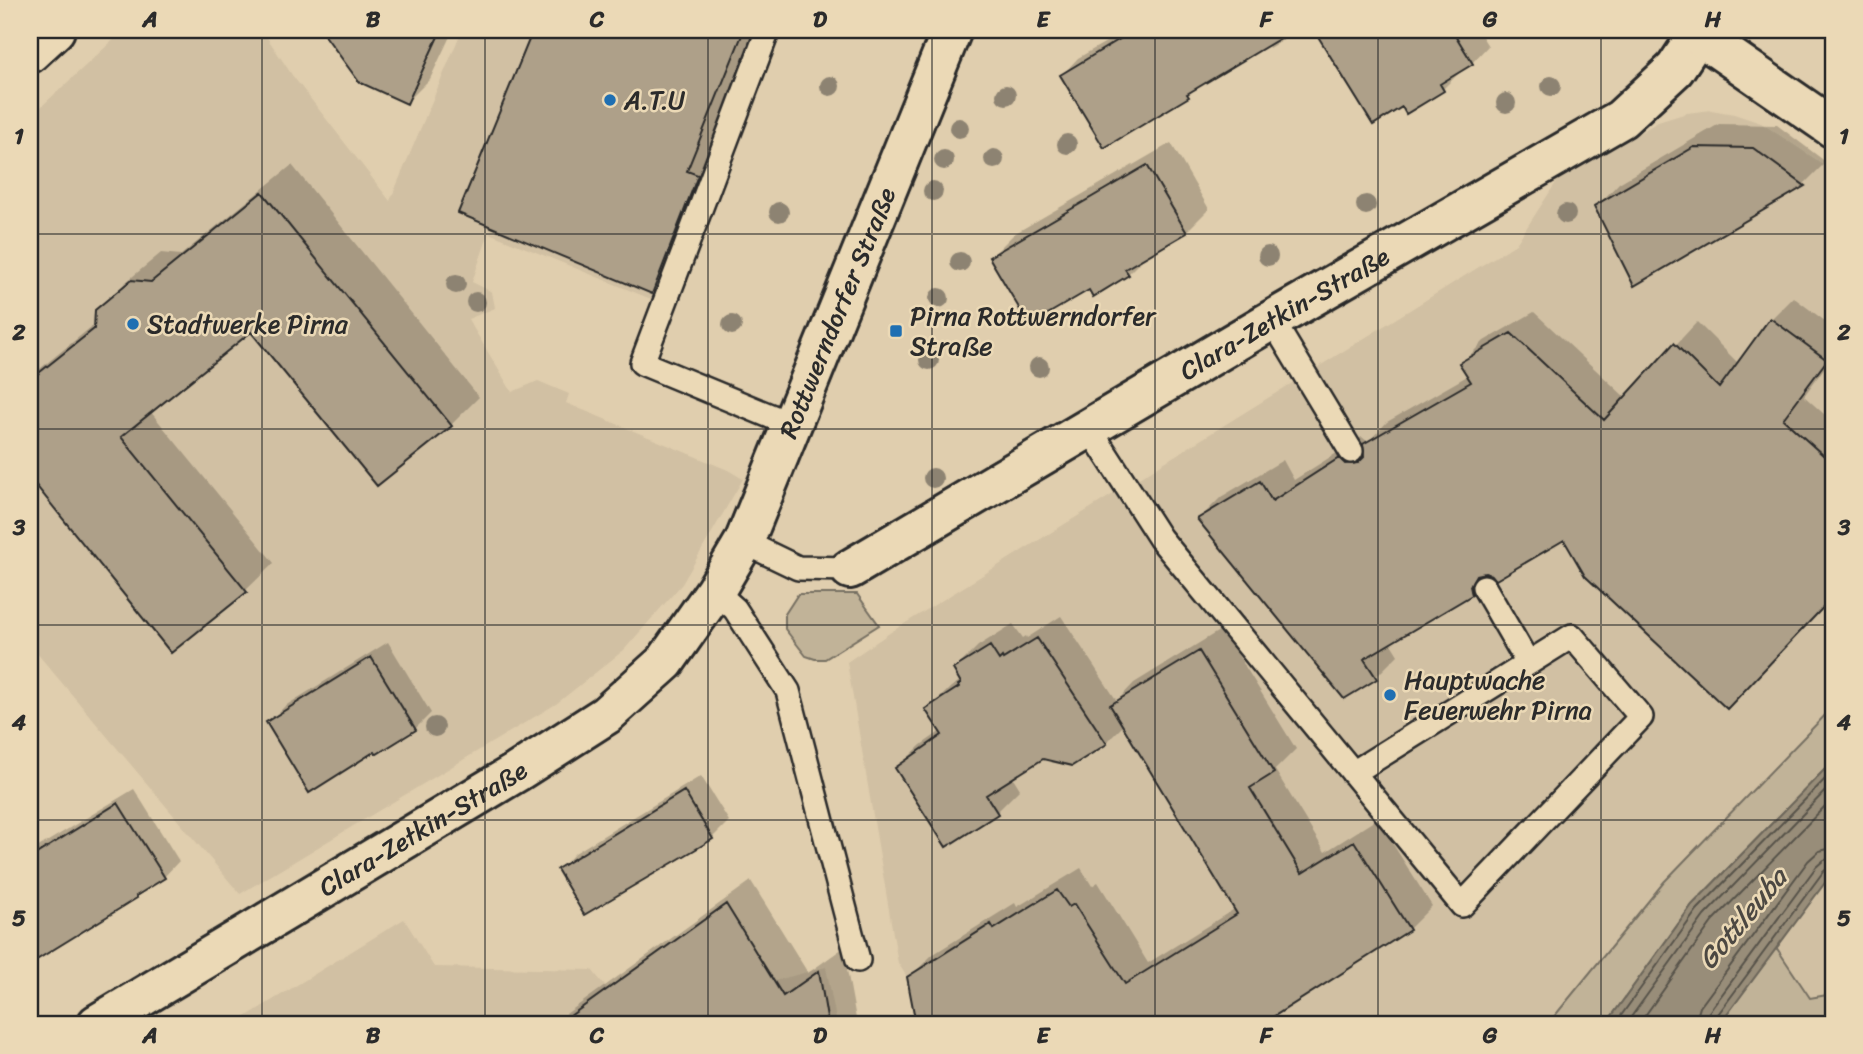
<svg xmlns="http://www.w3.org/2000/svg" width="1863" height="1054" viewBox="0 0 1863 1054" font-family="Sriracha,sans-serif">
<rect width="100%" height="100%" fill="#e0ceae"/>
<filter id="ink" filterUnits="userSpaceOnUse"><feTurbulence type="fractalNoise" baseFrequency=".0143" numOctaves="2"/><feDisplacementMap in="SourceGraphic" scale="14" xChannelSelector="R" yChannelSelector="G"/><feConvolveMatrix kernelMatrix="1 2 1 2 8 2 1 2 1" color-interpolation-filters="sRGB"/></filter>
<g filter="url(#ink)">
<!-- built -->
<path fill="#d1c0a3" d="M124,30H262L292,75L390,201L462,30H753L656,301L489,233L472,282L492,292L495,308L468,319L512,392L538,381L569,394L566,403L728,470L743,479L682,584L624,650L556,704L240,894L30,645V117Z
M1711,110L1734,114L1761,123L1833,171V707L1664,882L1548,1024H1071L1036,969L907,977L898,963L847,662L891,632L1516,244L1557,181L1658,122L1687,113Z
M1833,872V994L1810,999L1776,947Z
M404,919L434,967L592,970L632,1019L826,967L837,1024H234Z"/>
<!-- green -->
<path fill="#c1b398" stroke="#766f62" stroke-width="2" d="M798,594H857L879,625L825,659H815L806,656L785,629V614Z
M1833,707V761L1692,905L1606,1024H1548L1664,882Z
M1776,947L1810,998L1833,994V1024H1720Z"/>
<!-- water -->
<path fill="#988d79" stroke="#6c665a" stroke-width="2" d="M1833,761V872L1720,1024H1606L1692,905Z"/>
<!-- shadow -->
<path fill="#0003" d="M325,30H453L430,79L407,102Z
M535,30H760L680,264L651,292L460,212Z
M1127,30H1300L1269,48L1267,43L1199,84L1188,95L1104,146L1062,75L1078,58Z
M1316,30H1478L1488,46L1472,63L1458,71L1459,73L1442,90L1402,105L1373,122Z
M1719,124L1777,125L1826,162L1804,184L1635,284L1596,207L1619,183Z
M1171,143L1209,209L1186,232L1149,253L1128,274L1093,294L1089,288L991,257L1014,234Z
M292,165L479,397L451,425L252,329L150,411L274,563L245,591L171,650L30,475V377L96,323L97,311L126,282L161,253L181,255Z
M1793,297L1833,327V356L1804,396L1833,422V439L1826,447L1833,453V595L1749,685L1565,538L1492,573L1471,593L1390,642L1398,655L1376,677L1199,519L1221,497L1283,460L1294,480L1362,437L1368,442L1387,422L1469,375L1462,363L1484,341L1534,312L1626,398L1697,322L1739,364L1771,319Z
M1061,616L1117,701L1134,683L1222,629L1296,749L1275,770L1325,852L1377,819L1432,906L1409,929L1259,1024H918L909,978L932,955L1015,903L1017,907L1081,868L1092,886L1098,882L1148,963L1236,908L1124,725L1106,743L1042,757L1012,776L1020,789L997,812L946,845L897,768L921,745L941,731L927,710L951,687L961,680L955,669L978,646L1013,624L1023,638L1026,636L1027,638Z
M388,642L431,713L415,729L268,723L285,706Z
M701,776L729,821L712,838L559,870L575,853Z
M134,789L179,861L164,877L136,897L30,962V852Z
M751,881L808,973L843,948L857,1024H552Z"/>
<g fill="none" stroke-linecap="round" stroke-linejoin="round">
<!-- shore -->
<path stroke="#57524a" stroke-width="2" d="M1615,1024L1697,910L1833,771
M1626,1024L1704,916L1833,783
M1639,1024L1712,922L1833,798
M1695,1024L1700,1007L1808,861L1819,851L1833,848
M1706,1024L1709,1012L1816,867L1824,860L1833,859
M1715,1024L1716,1017L1823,872L1828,868H1833"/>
</g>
<!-- building -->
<path fill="#aea089" stroke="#2b2b2b" stroke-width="2" d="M321,30H441L407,104L359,82Z
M533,30H744L687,171L698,175L652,294L458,213Z
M1135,30H1294L1187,94L1189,97L1104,148L1060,75Z
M1314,30H1452L1473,64L1440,84L1444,91L1406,114L1402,107L1373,125Z
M1694,147L1753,148L1805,186L1634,286L1594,206Z
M1147,165L1187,233L1125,269L1129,275L1093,297L1089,290L1029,325L989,257Z
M262,192L452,426L377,486L251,332L121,437L247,592L171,653L30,478V380L94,329L95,310L131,280L151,282Z
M1770,318L1827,360L1783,419L1833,464V597L1727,709L1585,576L1564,540L1496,580L1492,575L1485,573L1476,575L1470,586L1472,595L1364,659L1377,679L1344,699L1197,519L1260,481L1272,501L1339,458L1345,464L1358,463L1364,457L1363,444L1471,382L1459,363L1511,333L1604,420L1674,343L1719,388Z
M1037,638L1107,744L1072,766L1043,759L986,795L998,814L946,847L895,768L942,735L925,709L959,687L958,685L961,683L953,669L990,646L999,660L1002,657L1003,659Z
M1199,651L1274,773L1250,788L1302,873L1354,841L1410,930L1262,1024H916L907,977L991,924L994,929L1057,890L1069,907L1074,904L1125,984L1237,914L1110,705Z
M371,657L416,730L377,754L374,752L309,793L266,722Z
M684,791L713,839L584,915L557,869Z
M118,803L165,878L136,896L137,898L30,964V858Z
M726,904L783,996L819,971L828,1024H559Z"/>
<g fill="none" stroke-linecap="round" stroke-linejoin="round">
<!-- lane casing -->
<g stroke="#2b2b2b" stroke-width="28">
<path id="lane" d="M768,30L642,363L792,425
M1272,320L1351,451
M1089,428L1160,538L1462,905L1641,717L1572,636L1353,773
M744,542L798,568L850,569
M1484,587L1528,663
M715,591L735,609L788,691L858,960"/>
</g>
<!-- street casing -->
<g stroke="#2b2b2b" stroke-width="44">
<g id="street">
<path d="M30,53L55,30"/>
<path id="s1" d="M850,569L1272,320L1621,119L1675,69L1697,36"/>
</g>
</g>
<!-- secondary casing -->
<g stroke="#2b2b2b" stroke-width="44">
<g id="secondary">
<path d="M1691,30L1833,128"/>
<path id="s2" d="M97,1024L517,772L606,715L665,662L715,591L744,542L952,30"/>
</g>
</g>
<!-- lane -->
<use href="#lane" stroke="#ebd9b6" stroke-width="23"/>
<!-- street -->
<use href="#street" stroke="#ebd9b6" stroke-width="38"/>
<!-- secondary -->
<use href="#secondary" stroke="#ebd9b6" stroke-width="38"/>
</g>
<!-- trees -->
<g fill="#8d8372">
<circle cx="830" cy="86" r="10"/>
<circle cx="1551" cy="86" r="10"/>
<circle cx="1006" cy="95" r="10"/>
<circle cx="1506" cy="103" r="10"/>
<circle cx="959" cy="128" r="10"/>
<circle cx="1067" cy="144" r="10"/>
<circle cx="994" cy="159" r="10"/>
<circle cx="944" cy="160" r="10"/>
<circle cx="933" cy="191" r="10"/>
<circle cx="1366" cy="205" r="10"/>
<circle cx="779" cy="212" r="10"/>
<circle cx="1566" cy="214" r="10"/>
<circle cx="1268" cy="256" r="10"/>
<circle cx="960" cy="262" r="10"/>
<circle cx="456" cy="284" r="10"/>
<circle cx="939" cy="298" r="10"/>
<circle cx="476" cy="302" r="10"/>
<circle cx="732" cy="325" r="10"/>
<circle cx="929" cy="360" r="10"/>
<circle cx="1039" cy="367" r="10"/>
<circle cx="933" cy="478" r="10"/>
<circle cx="435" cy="727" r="10"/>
</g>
</g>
<!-- grid -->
<path fill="none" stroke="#2b2b2b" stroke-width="2" stroke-opacity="0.55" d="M262,30V1024M485,30V1024M708,30V1024M932,30V1024M1155,30V1024M1378,30V1024M1601,30V1024M30,234H1833M30,429H1833M30,625H1833M30,820H1833"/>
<!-- markers -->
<g fill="#1f6fb2" stroke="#ebd9b6" stroke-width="2.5">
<circle cx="610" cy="100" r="7"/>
<circle cx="133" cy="324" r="7"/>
<rect x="889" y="324" width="14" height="14" rx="3.5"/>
<circle cx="1390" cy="695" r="7"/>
</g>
<g text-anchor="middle" stroke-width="5" stroke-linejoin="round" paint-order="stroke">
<!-- poi labels -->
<g font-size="26" fill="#2b2b2b" stroke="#ebd9b6" text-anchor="start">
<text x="624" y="109">A.T.U</text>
<text x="910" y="325">Pirna Rottwerndorfer<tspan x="910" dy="30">Straße</tspan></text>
<text x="147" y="333">Stadtwerke Pirna</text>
<text x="1404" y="689">Hauptwache<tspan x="1404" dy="30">Feuerwehr Pirna</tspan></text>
</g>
<!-- street labels -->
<g font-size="26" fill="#2b2b2b" stroke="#ebd9b6">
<text dy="9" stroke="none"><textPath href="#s2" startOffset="1066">Rottwerndorfer Straße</textPath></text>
<text dy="9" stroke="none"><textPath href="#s1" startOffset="504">Clara-Zetkin-Straße</textPath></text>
<text dy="9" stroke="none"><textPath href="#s2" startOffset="380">Clara-Zetkin-Straße</textPath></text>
</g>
<!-- water labels -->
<g font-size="28" font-style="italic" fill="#4c4842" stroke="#ebd9b6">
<text transform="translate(1742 918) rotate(-50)" y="10">Gottleuba</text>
</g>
</g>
<!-- margin -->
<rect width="1863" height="1054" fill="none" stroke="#ebd9b6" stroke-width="77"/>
<rect x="38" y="38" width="1787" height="978" fill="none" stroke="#2b2b2b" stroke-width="2.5"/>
<g font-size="23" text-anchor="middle" font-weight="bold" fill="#2b2b2b">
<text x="150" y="27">A</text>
<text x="373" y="27">B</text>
<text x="597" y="27">C</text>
<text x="820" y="27">D</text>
<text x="1043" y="27">E</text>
<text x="1266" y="27">F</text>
<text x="1490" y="27">G</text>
<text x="1713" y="27">H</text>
<text x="19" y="144">1</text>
<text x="1844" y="144">1</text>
<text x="19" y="340">2</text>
<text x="1844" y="340">2</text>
<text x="19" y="535">3</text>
<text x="1844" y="535">3</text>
<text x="19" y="730">4</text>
<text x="1844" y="730">4</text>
<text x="19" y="926">5</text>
<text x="1844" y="926">5</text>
<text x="150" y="1043">A</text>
<text x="373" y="1043">B</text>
<text x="597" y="1043">C</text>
<text x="820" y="1043">D</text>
<text x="1043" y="1043">E</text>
<text x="1266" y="1043">F</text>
<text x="1490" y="1043">G</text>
<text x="1713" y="1043">H</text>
</g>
</svg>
